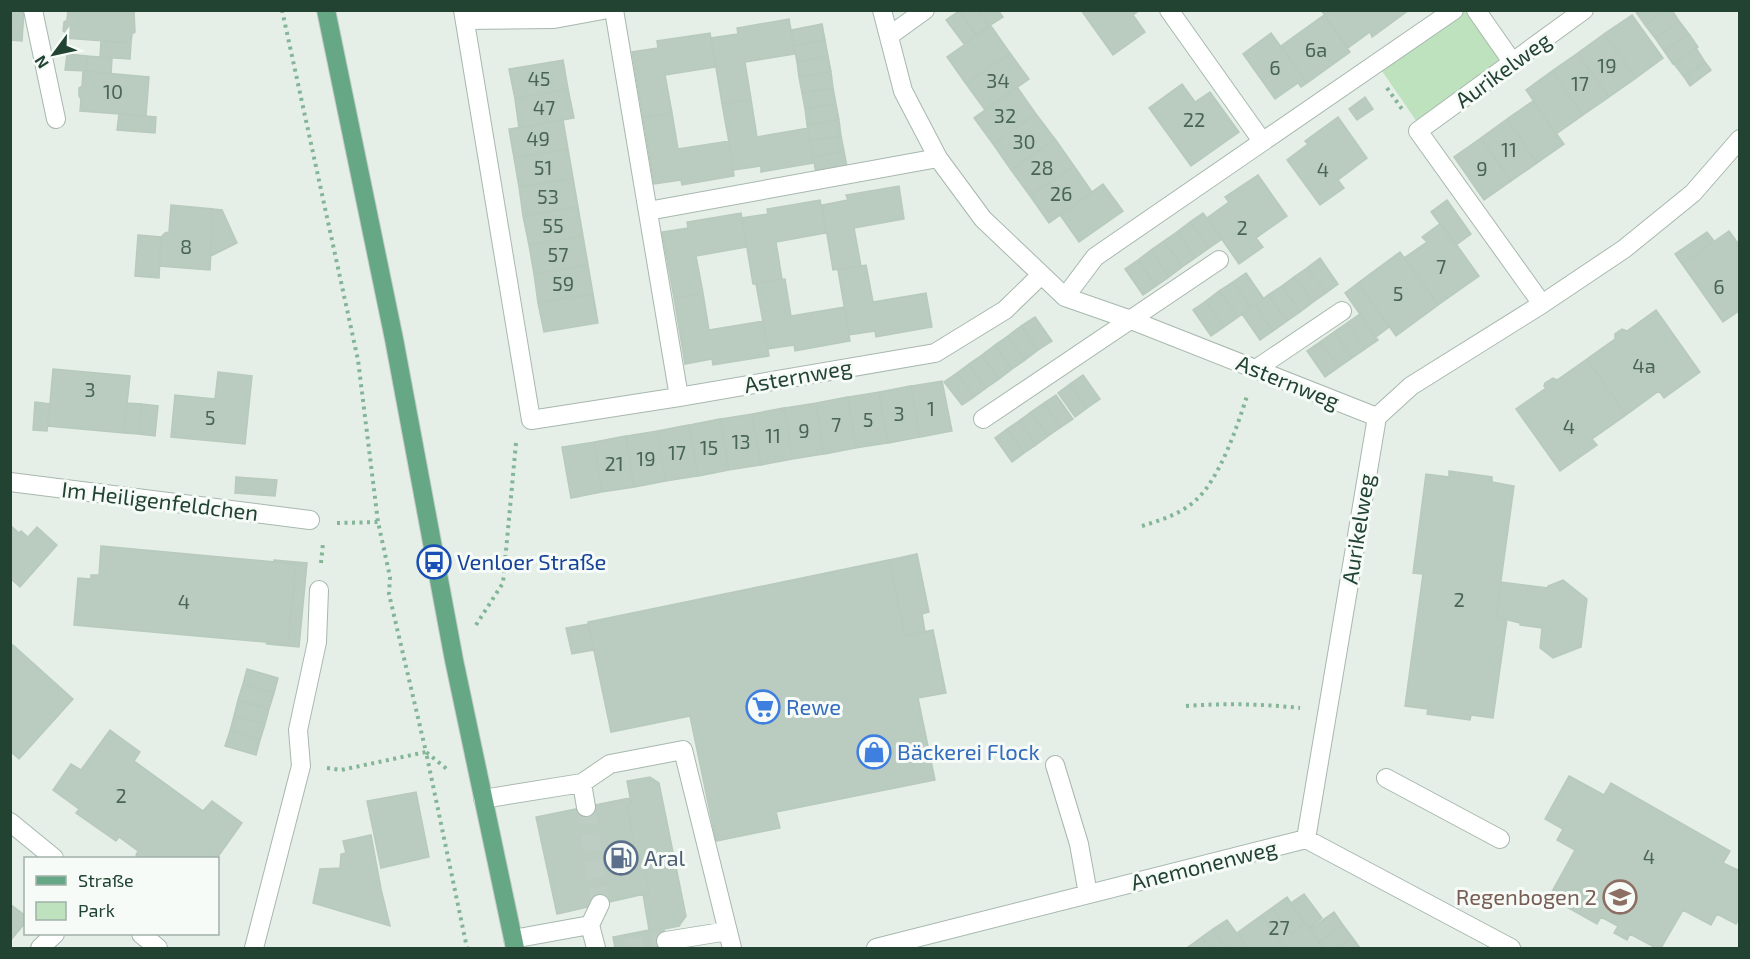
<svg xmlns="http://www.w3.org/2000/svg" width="1750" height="959" viewBox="0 0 1750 959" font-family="'Exo 2',sans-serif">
<rect width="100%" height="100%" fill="#e5efe8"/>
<!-- green -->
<path fill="#bde2bd" d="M1462,11H1466L1502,62L1417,122L1380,68Z"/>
<!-- building -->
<path fill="#bacbc0" stroke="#b7cabc" stroke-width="1.5" d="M10,10H24L22,41L10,40Z
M68,10H134L135,32L132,34L131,43L65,38L66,33L63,31L64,22L67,20Z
M978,10L989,26L976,35L959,11Z
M978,10H998L1003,17L989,26Z
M1081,10H1140L1133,15L1145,32L1113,55Z
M1321,10H1409L1372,37L1370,32L1348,48Z
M1638,10H1666L1645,25L1636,12Z
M1666,10H1672L1679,21L1655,38L1645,25Z
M959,11L976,35L964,44L946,20Z
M1324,15L1350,52L1307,83L1281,46Z
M1632,15L1663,58L1636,78L1604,34Z
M789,19L795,54L745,62L751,99L722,104L711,38L738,34L737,28Z
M1679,21L1689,34L1664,51L1655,38Z
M822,24L825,40L794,46L791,30Z
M991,26L1010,53L966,84L947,57Z
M710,33L716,67L665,75L672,113L643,118L632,52L658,48L657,41Z
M1271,33L1307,83L1301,87L1298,83L1275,99L1243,54Z
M1604,34L1636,78L1609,97L1578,53Z
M1689,34L1698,47L1673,64L1664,51Z
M825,40L828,56L797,62L794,46Z
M101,41L131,43L130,59L100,57Z
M1696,48L1705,62L1684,77L1674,64Z
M1010,53L1029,79L985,110L966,84Z
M1578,53L1609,97L1583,115L1552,71Z
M67,54L87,56L86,71L65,70Z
M87,56L112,58L111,74L86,71Z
M828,56L831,72L799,77L797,62Z
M563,60L568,89L515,99L509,69Z
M1705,62L1711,70L1690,86L1684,77Z
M83,71L149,77L146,116L80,111L81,99L79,96V88L82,86Z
M1552,71L1583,115L1556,134L1526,90Z
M831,72L833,88L802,93L799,77Z
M1182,84L1195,102L1210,92L1239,132L1191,166L1149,108Z
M1017,87L1036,114L993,144L974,118Z
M833,88L836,104L805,109L802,93Z
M568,89L574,118L519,128L515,99Z
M1365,97L1373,109L1357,120L1349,109Z
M751,99L757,137L808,128L814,163L761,172V166L734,170L722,104Z
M1533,101L1564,144L1537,163L1507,119Z
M836,104L839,120L807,125L805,109Z
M672,113L678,149L729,141L734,176L682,185L681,180L654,184L643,118Z
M119,114L156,117L155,133L117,130Z
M1036,114L1055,139L1011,170L993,144Z
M1338,117L1367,158L1338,180L1344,188L1320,205L1287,160L1308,144L1305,141Z
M1507,119L1537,163L1511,181L1481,138Z
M563,120L568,149L514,158L509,129Z
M839,120L841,136L810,141L807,125Z
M841,136L844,151L813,157L810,141Z
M1481,138L1511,181L1484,200L1454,157Z
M1055,139L1074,166L1030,196L1011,170Z
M568,149L573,178L519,187L514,158Z
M844,151L847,167L816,173L813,157Z
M1074,166L1092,192L1049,223L1030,196Z
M1258,175L1287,216L1256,238L1263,247L1239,264L1207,218L1229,202L1225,197Z
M573,178L578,207L523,216L519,187Z
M1103,184L1123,211L1079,242L1060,215Z
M899,186L904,219L854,228L861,266L833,270L822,205L848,200L846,195Z
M820,200L826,233L776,242L782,279L753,284L742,218L768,214L767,209Z
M1447,200L1471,234L1456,245L1431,212Z
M171,205L213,209L210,270L159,266L161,237L165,233L169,232Z
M578,207L583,236L529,245L523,216Z
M213,209L222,210L237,243L211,256Z
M741,213L747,247L696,256L703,293L674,298L662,232L688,228L687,222Z
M1203,213L1222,239L1209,248L1190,222Z
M1190,222L1209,248L1195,258L1177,232Z
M1441,223L1479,276L1438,305L1404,258L1427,242L1422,237Z
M1729,231L1740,246V310L1723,322L1682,264Z
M1177,232L1195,258L1182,267L1164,241Z
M1707,232L1714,241L1682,264L1675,254Z
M138,235L161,237L159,278L135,276Z
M583,236L588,265L534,274L529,245Z
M1164,241L1182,267L1169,277L1151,250Z
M1151,250L1169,277L1156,286L1138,260Z
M1400,252L1438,305L1396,336L1358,283Z
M1320,258L1338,284L1326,293L1307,268Z
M1138,260L1156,286L1143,295L1125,269Z
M588,265L593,294L538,303L534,274Z
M866,265L873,302L926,293L932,327L876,337L875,331L849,335L838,270Z
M1307,268L1326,293L1313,302L1294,277Z
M1246,273L1264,299L1251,308L1233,282Z
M1294,277L1313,302L1300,312L1282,286Z
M785,279L791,316L844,307L850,341L795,351L794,345L768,349L756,284Z
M1233,282L1251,308L1238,317L1219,291Z
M1358,283L1389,327L1376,337L1345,293Z
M1282,286L1300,312L1287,321L1268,295Z
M1219,291L1238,317L1224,327L1206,301Z
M703,293L709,330L763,321L769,356L713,365L712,359L685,364L674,298Z
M593,294L598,323L544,332L538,303Z
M1268,295L1287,321L1273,331L1255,305Z
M1206,301L1224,327L1211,336L1193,310Z
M1255,305L1273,331L1260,340L1242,314Z
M1656,310L1700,372L1664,398L1659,391L1626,415L1587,359L1615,339V334L1622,329L1627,331Z
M1360,314L1378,340L1365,349L1347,323Z
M1035,317L1052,341L1038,350L1021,326Z
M1347,323L1365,349L1352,358L1334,332Z
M1021,326L1038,350L1025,360L1008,336Z
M1334,332L1352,358L1339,367L1320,342Z
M1008,336L1025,360L1012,369L995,345Z
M1320,342L1339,367L1325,377L1307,351Z
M995,345L1012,369L999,379L982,355Z
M982,355L999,379L986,388L969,364Z
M1587,359L1626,415L1592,439L1597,445L1560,471L1516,409L1546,388L1544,386L1545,383L1553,378L1557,380Z
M969,364L986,388L974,397L957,373Z
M53,369L130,376L124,433L48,426Z
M218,372L252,376L245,444L171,437L175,395L215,399Z
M957,373L974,397L962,405L944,382Z
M1083,375L1100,399L1087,408L1070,384Z
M942,381L952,431L920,437L911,386Z
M1070,384L1087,408L1075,417L1058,393Z
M911,386L920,437L888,443L879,392Z
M879,392L888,443L856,448L848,397Z
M1056,395L1073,419L1061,427L1044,403Z
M848,397L856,448L824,454L816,403Z
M35,402L50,404L47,431L33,430Z
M127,403L142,404L139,434L124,433Z
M816,403L824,454L793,459L784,408Z
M1044,403L1061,427L1048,436L1031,412Z
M142,404L158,406L155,436L139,434Z
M784,408L793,459L761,465L752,414Z
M1031,412L1048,436L1036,445L1019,421Z
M752,414L761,465L729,470L720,419Z
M720,419L729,470L698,476L689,425Z
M1019,421L1036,445L1024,453L1007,429Z
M689,425L698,476L666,481L657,431Z
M1007,429L1024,453L1012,462L995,438Z
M657,431L666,481L634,487L626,436Z
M626,436L634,487L602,492L594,442Z
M594,442L602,492L571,498L562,447Z
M1449,471L1492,477V482L1514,486L1496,617L1507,619L1493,718L1471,715L1470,720L1427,714L1428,709L1405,706L1423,574L1413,573L1426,474L1449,477Z
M236,477L277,480L275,496L235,493Z
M10,525L19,533L21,531L28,537L37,527L57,545L20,587L10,578Z
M101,546L296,564L288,644L74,625L78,578L91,579V575H99Z
M917,554L929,612L922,614L925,632L905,636L889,560Z
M274,560L307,563L299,647L267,644L266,643L288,644L296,564L274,562Z
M889,560L905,636L933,630L946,693L918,698L935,780L776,812L780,828L716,841L690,716L611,732L588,622Z
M1563,580L1587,599L1581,647L1553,658L1540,648L1542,628L1520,625V623L1496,617L1501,582L1548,588V586Z
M588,624L594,650L572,654L566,628Z
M13,645L73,699L19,759L10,751V649Z
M247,669L278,678L274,693L243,684Z
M243,684L274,693L269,709L238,700Z
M238,700L269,709L265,724L234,716Z
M234,716L265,724L260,740L230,731Z
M110,730L140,752L134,761L203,811L212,801L242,823L217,858H141L136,855L138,851L119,837L116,841L76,813L79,809L53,790L71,764L81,770Z
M230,731L260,740L256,755L225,746Z
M1569,776L1604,795L1611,783L1730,851L1723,863L1740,871V917L1736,924L1717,914L1711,925L1683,910L1661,948H1656L1630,934L1627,940L1614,933L1618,926L1601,917L1597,924L1549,897L1575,850L1557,840L1563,829L1545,819Z
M650,777L659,783L686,916L679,926L664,929L667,948H615L613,937L649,930L643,894L649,893L645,868L638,866L627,806L631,802L627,781Z
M416,792L429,857L381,868L367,801Z
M630,798L631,802L627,806L638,866L645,868L649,893L557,914L536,817Z
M371,835L381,889L390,926L313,903L320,869L340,868L341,854L346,853L343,841Z
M1304,894L1322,918L1309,928L1291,903Z
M1287,897L1305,923L1291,933L1272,908Z
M10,904L26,916V922L10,941Z
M1272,908L1291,933L1305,923L1323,948H1285L1262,915Z
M1334,912L1343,925L1319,942L1310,929Z
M1262,915L1285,948H1248L1246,946L1237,933Z
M1227,920L1246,946L1243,948H1226L1213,929Z
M1343,925L1352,937L1336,948H1323L1319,942Z
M1213,929L1226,948H1210L1202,937Z
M1202,937L1210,948H1189L1188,947Z
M1352,937L1360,948H1336Z"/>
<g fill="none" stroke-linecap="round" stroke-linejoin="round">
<!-- minor-tunnel -->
<path stroke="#becdc3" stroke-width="18" stroke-dasharray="18 9" stroke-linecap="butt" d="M586,807L600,904
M626,948L666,941"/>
<!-- minor casing -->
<g stroke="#a7b8ad" stroke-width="20">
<path id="minor" d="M33,10L56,119
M463,10L531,420L679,397L935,353L1005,310L1041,275
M614,10L679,397
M882,10L903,91L938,158L983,219L1065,297L1131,320L1377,417
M1169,10L1262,141
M1476,10L1513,63
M465,20L554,19L603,10
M889,36L925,10
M648,211L938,158
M1065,297L1095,257L1454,10
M1542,304L1418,131L1584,10
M1256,369L1342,311
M983,419L1219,260
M10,482L310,520
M1055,765L1079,844L1088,894
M1386,778L1500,839
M582,783L586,807
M483,799L582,783L610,764L683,750L732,948
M10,822L54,858
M1306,839L1377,417L1411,386L1542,304L1624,249L1693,193L1740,139
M590,925L596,948
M141,934L158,948
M513,939L590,925L600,904
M666,941L728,931
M40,948L55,934
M254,948L301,766L298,730L317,642L319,590
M876,948L1306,839L1511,948"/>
</g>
<!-- major casing -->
<g stroke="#c1cac5" stroke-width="20">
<path id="major" d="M326,10L394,339L454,660L515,948"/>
</g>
<!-- path -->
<path stroke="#83b597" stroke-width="4" stroke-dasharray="3 4.5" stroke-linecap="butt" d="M282,10L358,360L378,522L390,577L389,594L426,752L448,770
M1387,88L1402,109
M337,523L378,522
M1142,526C1161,520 1181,514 1196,500C1220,478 1237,427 1247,396
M321,563L323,543
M476,625L503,583L516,443
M1186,706C1225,703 1262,704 1300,708
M327,768L341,770L426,752L467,948"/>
<!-- minor -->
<use href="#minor" stroke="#fff" stroke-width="18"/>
<!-- major -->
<use href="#major" stroke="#66a885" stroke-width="18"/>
</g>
<!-- icons -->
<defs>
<g id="bus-ring" transform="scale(1.725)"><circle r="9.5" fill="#f6fbf7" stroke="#1a4fb4" stroke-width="1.5"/><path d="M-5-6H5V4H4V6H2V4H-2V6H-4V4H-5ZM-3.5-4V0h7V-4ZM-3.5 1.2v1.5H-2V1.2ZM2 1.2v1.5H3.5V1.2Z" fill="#1a4fb4"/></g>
<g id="supermarket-ring" transform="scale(1.725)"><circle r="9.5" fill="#f6fbf7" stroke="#3f7fe0" stroke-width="1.5"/><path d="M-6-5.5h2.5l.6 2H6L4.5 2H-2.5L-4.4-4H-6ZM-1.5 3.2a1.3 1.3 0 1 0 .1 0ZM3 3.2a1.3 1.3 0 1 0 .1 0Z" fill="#3f7fe0"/></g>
<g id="shop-ring" transform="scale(1.725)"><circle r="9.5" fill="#f6fbf7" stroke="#3f7fe0" stroke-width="1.5"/><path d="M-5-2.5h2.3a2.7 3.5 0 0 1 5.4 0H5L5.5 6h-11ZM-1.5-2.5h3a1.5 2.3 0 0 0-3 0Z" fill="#3f7fe0"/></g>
<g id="fuel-ring" transform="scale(1.725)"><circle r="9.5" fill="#f6fbf7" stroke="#5c6f8a" stroke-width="1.5"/><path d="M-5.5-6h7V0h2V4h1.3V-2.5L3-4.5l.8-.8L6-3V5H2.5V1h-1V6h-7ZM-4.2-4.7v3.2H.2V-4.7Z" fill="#5c6f8a"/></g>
<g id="school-ring" transform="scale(1.725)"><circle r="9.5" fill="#f6fbf7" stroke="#8d6e63" stroke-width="1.5"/><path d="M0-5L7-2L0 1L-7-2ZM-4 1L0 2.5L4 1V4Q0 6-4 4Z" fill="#8d6e63"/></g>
</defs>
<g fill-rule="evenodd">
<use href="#bus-ring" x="434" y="562"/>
<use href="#supermarket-ring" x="763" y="707"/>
<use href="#shop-ring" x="874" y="752"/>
<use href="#fuel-ring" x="621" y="858"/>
<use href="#school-ring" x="1620" y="897"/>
</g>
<g text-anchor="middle" stroke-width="6" stroke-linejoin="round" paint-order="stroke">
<!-- number labels -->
<g font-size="20" fill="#486555">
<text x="1316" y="57">6a</text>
<text x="1607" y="73">19</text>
<text x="1275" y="75">6</text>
<text x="539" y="86">45</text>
<text x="998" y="88">34</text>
<text x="1580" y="91">17</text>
<text x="113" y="99">10</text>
<text x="544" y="115">47</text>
<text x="1005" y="123">32</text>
<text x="1194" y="127">22</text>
<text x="538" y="146">49</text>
<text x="1024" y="149">30</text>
<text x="1509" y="157">11</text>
<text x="543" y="175">51</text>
<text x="1042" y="175">28</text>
<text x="1482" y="176">9</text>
<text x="1323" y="177">4</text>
<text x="1061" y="201">26</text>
<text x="548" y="204">53</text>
<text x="553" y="233">55</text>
<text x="1242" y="235">2</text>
<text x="186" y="254">8</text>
<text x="558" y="262">57</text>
<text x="1441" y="274">7</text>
<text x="563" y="291">59</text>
<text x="1719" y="294">6</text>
<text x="1398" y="301">5</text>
<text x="1644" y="373">4a</text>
<text x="90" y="397">3</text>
<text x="931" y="416">1</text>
<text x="899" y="421">3</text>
<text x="210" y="425">5</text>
<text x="868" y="427">5</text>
<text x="836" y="432">7</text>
<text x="1569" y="434">4</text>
<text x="804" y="438">9</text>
<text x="773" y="443">11</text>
<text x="741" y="449">13</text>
<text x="709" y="455">15</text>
<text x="677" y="460">17</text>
<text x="646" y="466">19</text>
<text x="614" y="471">21</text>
<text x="1459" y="607">2</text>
<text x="184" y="609">4</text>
<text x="121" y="803">2</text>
<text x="1649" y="864">4</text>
<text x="1279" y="935">27</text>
</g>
<!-- street labels -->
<g font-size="22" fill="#224331" stroke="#f6fbf7">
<text transform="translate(1503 70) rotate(-36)" y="8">Aurikelweg</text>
<text transform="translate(798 376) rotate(-10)" y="8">Asternweg</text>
<text transform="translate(1288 382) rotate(22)" y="8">Asternweg</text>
<text transform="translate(160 501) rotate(7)" y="8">Im Heiligenfeldchen</text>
<text transform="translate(1358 529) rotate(-81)" y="8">Aurikelweg</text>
<text transform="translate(1204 865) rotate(-14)" y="8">Anemonenweg</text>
</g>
<!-- transit labels -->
<g font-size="22" fill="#164399" stroke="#f6fbf7" text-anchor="start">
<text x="457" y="570">Venloer Straße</text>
</g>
<!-- shop labels -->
<g font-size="22" fill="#366cbe" stroke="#f6fbf7" text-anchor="start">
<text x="786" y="715">Rewe</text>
<text x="897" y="760">Bäckerei Flock</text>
</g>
<!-- service labels -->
<g font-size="22" fill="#4e5e75" stroke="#f6fbf7" text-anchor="start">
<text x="644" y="866">Aral</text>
</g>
<!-- education labels -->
<g font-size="22" fill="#785e54" stroke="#f6fbf7" text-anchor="end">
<text x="1597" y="905">Regenbogen 2</text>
</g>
</g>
<!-- border -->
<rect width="1750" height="959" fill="none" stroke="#224331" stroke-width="24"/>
<!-- legend -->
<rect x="24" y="857" width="195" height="78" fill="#f6fbf7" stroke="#a1b1a8" stroke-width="1.5"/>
<rect x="36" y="876" width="30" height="9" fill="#66a885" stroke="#a1b1a8" stroke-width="1.5"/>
<text x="78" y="887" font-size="18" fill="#224331">Straße</text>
<rect x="36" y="902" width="30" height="18" fill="#bde2bd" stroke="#a1b1a8" stroke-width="1.5"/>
<text x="78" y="917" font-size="18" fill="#224331">Park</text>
<!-- north arrow -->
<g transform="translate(54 54) rotate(237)" stroke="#f6fbf7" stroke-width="4.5" paint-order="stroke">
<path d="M0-4.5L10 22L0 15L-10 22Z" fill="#224331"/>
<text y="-9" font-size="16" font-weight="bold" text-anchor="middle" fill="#224331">N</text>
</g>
</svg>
